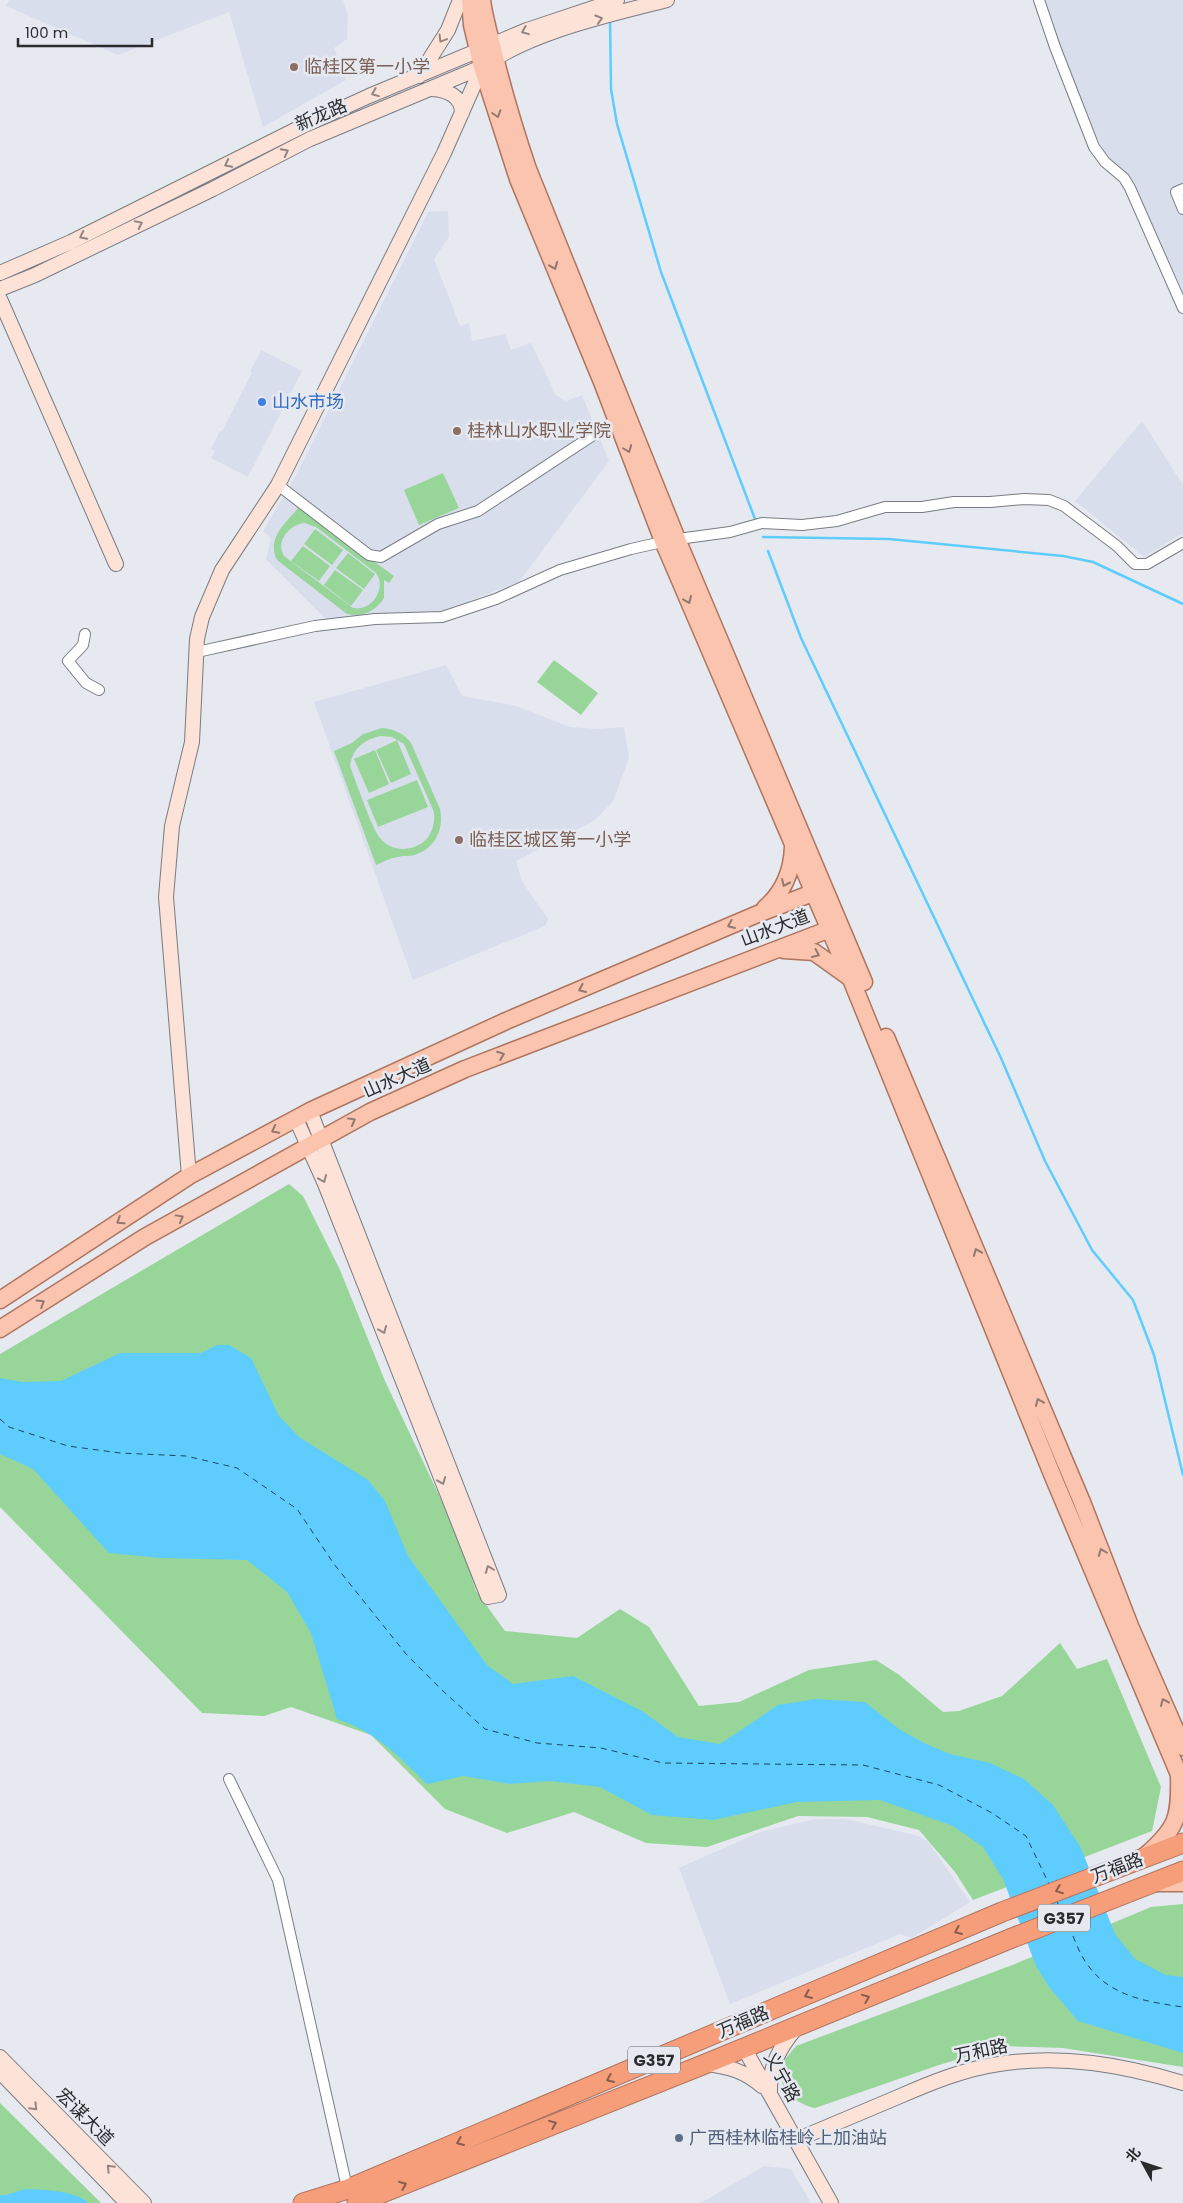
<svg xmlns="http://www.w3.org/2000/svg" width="1183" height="2203" viewBox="0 0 1183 2203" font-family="Poppins,'Noto Sans SC',sans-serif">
<rect width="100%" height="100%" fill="#e7e9f1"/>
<!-- built -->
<path fill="#d9deec" d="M9,0H343L348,15L347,39L334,48L346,80L263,127L229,12L118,55L6,6Z
M1045,0H1183V297L1134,185L1103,150L1066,64Z
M448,211L449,237L434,259L460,326L469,323L472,341L505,334L511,350L531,343L556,395L566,401L582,395L609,461L519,582L434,614L326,619L266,559L271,538L263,531L296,475L428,212Z
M261,350L302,371L248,477L211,458L215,451L211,449L220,431H222L252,373L250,372Z
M1142,421L1183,485V533L1144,557L1075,501Z
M446,665L462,696L513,705L570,727L597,729L624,727L629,758L613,801L595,820L516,861L523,883L548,919L545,926L413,980L314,702Z
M815,1819H846L915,1835L928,1841L970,1902L912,1938L900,1934L730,2004L679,1868L760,1832Z
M764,2166L791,2169L811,2203H701Z"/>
<!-- green -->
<path fill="#98d599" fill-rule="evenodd" d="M443,473L459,508L419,525L404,490Z
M299,507L394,576L389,583L384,580V598C376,611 362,618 347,614L277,560C266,538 286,523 299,507ZM305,523L316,527L376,573C387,588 372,612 353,608L284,556C275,541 290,524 305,523Z
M315,529L343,550L332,565L304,544Z
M303,546L330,566L319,581L291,561Z
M348,553L375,574L364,589L336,568Z
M335,570L363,590L351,606L324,585Z
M554,660L598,693L581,715L537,682Z
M382,728C393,729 404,733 411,743L440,809C444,828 436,847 417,854C411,857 404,855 398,857C390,858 383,862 376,865L334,751L352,743L363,734ZM381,736L392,737L404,744L434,812C435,824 432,836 422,843C409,852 390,851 380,838C370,824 357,784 350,766C352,749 364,739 381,736Z
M397,740L411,774L391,783L376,750Z
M375,750L389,784L369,793L354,759Z
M417,780L428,807L378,827L367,800Z
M289,1184L303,1196L340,1270L385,1381L462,1544L476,1591L505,1631L577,1638L620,1609L649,1627L699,1706L739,1702L809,1670L876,1660L898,1674L943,1712L959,1711L1002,1696L1060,1643L1077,1669L1107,1659L1161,1787L1152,1831L973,1900L955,1872L919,1830L867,1817L798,1816L707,1847L646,1843L574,1812L507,1833L445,1809L371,1735L291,1707L264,1716L202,1713L0,1507V1354Z
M1183,1904V2067L1063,2048L1003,2046L939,2065L815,2108C796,2104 775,2088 782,2065C784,2059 792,2051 796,2046L1015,1964L1151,1907Z
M0,2103L101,2203H0Z"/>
<!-- water -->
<path fill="#5ecdfe" d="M217,1345H229L251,1358L279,1416L299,1437L368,1480L385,1501L408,1556L487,1665L513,1684L573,1676L642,1711L678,1737L720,1744L778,1705L816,1699L865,1702L899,1729L924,1743L950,1754L990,1763L1024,1779L1053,1805L1081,1848L1115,1934L1135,1959L1166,1975L1183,1977V2053L1078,2021L1049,1987L1036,1966L1003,1879L983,1847L953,1826L880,1800L797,1802L713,1820L652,1815L600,1787L550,1781L510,1784L463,1776L427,1784C398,1756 376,1732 337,1719L311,1633L287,1592L247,1560L160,1558L109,1553L33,1469L0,1454V1378L22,1382L61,1381L120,1353H201Z
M25,2189C45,2190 74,2190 89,2203H0V2195H6Z"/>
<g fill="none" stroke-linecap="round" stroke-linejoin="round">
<!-- stream -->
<path stroke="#5ecdfe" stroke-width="2.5" d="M610,19L611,89L617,124L661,272L755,519
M763,537L889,539L1063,556L1093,562L1183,604
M768,551L801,638L1001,1058L1045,1161L1092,1250L1133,1300L1154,1355L1183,1475"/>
<!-- ferry -->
<path stroke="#18475b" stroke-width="1" stroke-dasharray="6 5" stroke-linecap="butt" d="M0,1419L9,1427L68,1446L120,1453L186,1456L237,1468L297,1509L334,1564L406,1654L443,1691L485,1729L537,1743L601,1748L663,1763L863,1765L939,1785L992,1813L1026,1836L1049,1884
M1057,1901L1060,1909
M1069,1926C1074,1938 1079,1953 1087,1964C1109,1996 1147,2002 1183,2007"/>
<!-- street casing -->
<g stroke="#7a7c83" stroke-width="12">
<path id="street" d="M1039,0L1055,47L1094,147L1105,162L1124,178L1130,188L1183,308
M1183,189L1176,192L1183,209
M278,485L369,555L381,557L438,524L478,511L616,420
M85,634L83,645L68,661L86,683L99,690
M197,652L315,626L375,619L442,617L496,599L560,570L631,549L671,540L730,532L762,523L802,525L837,521L885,507H922L954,502H990L1024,499L1049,500L1064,506L1117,546L1135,564H1147L1183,543
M229,1779L278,1880L348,2192"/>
</g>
<!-- secondary casing -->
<g stroke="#7a7c83" stroke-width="16">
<path id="secondary" d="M419,76L448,30L460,0
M432,89C447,90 462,96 462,113
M0,273L71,242L301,127L369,96L527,30L617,0
M0,289L35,275L213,189L310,139L482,67C533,31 606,16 667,0
M0,299L116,564
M296,1119L325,1184L488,1597L499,1595L310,1111
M189,1176L166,897L172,826L192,742L197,639L202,617L222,570L278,485L444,153L482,67
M744,2048L831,2203
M0,2057L144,2203
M707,2064C730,2067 744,2071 762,2086
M0,2072L127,2203
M770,2093C769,2066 780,2047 797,2027
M796,2140C830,2126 864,2111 898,2097C930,2083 964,2069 999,2064C1062,2054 1123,2065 1183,2083"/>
</g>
<!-- primary casing -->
<g stroke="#af755f" stroke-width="19">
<path id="primary" d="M470,0L472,25L482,67L518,179L602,382L663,541L853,984L1054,1479L1183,1784
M482,0C484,16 488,30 492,45C502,87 514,128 528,169L677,539L864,982
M765,908C784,892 792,872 793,847
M784,950L814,952L849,977
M886,1037L1082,1502L1130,1626L1183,1747
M0,1300L189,1176L310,1111L506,1021L760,913L823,889
M0,1329L145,1237L370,1112L465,1069L838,926
M1145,1856C1177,1828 1180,1818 1179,1776
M1157,1883H1183"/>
</g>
<!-- highway casing -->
<g stroke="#af755f" stroke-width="21">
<path id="highway" d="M303,2203L348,2189L1002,1912L1183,1843
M357,2203L705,2064L1012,1938L1183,1871"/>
</g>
<!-- street -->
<use href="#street" stroke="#fff" stroke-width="10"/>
<!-- secondary -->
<use href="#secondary" stroke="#fce2d7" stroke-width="14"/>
<!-- primary -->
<use href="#primary" stroke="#fac4af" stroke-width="16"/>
<!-- highway -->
<use href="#highway" stroke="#f69d7a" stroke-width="19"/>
</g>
<!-- one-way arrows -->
<defs><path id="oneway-chevron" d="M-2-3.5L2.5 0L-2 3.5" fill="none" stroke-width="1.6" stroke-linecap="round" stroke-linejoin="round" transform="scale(1.25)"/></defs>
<g stroke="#938682">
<use href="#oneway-chevron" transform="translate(599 19) rotate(-17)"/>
<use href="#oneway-chevron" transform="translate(525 31) rotate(158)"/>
<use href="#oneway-chevron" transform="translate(442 39) rotate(121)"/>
<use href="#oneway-chevron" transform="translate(375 93) rotate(158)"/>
<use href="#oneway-chevron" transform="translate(285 152) rotate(-27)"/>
<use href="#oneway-chevron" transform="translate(228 164) rotate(153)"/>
<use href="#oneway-chevron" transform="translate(139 224) rotate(-26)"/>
<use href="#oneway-chevron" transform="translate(83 236) rotate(153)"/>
<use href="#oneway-chevron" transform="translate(323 1179) rotate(67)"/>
<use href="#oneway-chevron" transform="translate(383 1330) rotate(68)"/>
<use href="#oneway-chevron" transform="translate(442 1481) rotate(68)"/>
<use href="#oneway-chevron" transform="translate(489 1569) rotate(-111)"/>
<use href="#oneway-chevron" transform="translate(34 2107) rotate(46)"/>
<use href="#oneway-chevron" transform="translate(110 2168) rotate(-135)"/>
</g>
<g stroke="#92786e">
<use href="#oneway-chevron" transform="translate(497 114) rotate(72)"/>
<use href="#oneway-chevron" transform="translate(554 266) rotate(68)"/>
<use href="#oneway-chevron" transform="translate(628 449) rotate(69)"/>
<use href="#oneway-chevron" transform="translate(688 600) rotate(67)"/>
<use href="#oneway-chevron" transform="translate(785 883) rotate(114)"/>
<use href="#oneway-chevron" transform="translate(731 925) rotate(157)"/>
<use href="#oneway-chevron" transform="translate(816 954) rotate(24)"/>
<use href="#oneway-chevron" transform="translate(582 989) rotate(157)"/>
<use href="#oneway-chevron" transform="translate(501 1055) rotate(-21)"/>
<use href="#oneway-chevron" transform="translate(352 1121) rotate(-29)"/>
<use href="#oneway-chevron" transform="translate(275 1130) rotate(152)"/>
<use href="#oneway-chevron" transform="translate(180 1218) rotate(-29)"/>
<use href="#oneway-chevron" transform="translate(120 1221) rotate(147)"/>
<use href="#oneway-chevron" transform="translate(977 1252) rotate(-112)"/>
<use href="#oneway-chevron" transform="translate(41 1303) rotate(-32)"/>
<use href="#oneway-chevron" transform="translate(1039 1402) rotate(-113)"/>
<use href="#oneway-chevron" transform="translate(1102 1552) rotate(-111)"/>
<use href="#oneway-chevron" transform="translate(1164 1702) rotate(-114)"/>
</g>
<g stroke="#865e50">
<use href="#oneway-chevron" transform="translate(1059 1890) rotate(159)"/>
<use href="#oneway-chevron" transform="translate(958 1931) rotate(157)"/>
<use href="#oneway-chevron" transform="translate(808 1995) rotate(157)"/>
<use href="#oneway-chevron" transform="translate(866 1998) rotate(-22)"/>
<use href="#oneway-chevron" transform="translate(610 2079) rotate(157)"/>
<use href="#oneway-chevron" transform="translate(553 2124) rotate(-22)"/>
<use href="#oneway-chevron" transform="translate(460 2142) rotate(157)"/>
<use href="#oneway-chevron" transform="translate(403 2185) rotate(-22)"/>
</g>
<!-- markers -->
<g fill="#8d6e63" stroke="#e7e9f1" stroke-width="2">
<circle cx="294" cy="67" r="5"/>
<circle cx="457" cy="431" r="5"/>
<circle cx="459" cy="840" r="5"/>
</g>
<circle fill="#3f7fe0" stroke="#e7e9f1" stroke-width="2" cx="262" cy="402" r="5"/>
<circle fill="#5c6f8a" stroke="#e7e9f1" stroke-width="2" cx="679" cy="2138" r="5"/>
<g text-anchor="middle" stroke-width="5" stroke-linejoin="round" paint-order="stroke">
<!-- shield labels -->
<g fill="#e7e9f1" stroke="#636468" stroke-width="1">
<rect x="1038" y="1904.5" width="52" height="27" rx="4"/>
<rect x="628" y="2046.5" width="52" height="27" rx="4"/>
</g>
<g font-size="16" font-weight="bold" fill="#2a2b2d">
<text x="1064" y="1924">G357</text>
<text x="654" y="2066">G357</text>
</g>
<!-- education labels -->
<g font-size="18" fill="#785e54" stroke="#e7e9f1" text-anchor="start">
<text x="304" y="73">临桂区第一小学</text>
<text x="467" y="437">桂林山水职业学院</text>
<text x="469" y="846">临桂区城区第一小学</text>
</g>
<!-- street labels -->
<g font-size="18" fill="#2a2b2d" stroke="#e7e9f1">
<text transform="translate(321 115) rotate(-23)" y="6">新龙路</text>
<text transform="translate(775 928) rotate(-21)" y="6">山水大道</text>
<text transform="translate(397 1078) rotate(-24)" y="6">山水大道</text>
<text transform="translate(1117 1868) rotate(-21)" y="6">万福路</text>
<text transform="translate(743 2022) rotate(-23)" y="6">万福路</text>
<text transform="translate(981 2051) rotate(-12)" y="6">万和路</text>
<text transform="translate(782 2077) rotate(61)" y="6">义宁路</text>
<text transform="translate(85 2117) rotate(45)" y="6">宏谋大道</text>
</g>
<!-- shop labels -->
<g font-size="18" fill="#366cbe" stroke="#e7e9f1" text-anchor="start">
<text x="272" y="408">山水市场</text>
</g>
<!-- service labels -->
<g font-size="18" fill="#4e5e75" stroke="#e7e9f1" text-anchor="start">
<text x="689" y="2144">广西桂林临桂岭上加油站</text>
</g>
</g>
<!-- north arrow -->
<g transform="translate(1143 2163) rotate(310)" stroke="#e7e9f1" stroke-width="4" paint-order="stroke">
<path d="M0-4L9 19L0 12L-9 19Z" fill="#2a2b2d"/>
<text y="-8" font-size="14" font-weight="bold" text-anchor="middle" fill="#2a2b2d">北</text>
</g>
<!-- scale -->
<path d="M18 38v8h134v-8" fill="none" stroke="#2a2b2d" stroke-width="2.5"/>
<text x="25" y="38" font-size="15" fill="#2a2b2d" stroke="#e7e9f1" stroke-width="4" paint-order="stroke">100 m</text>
</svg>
